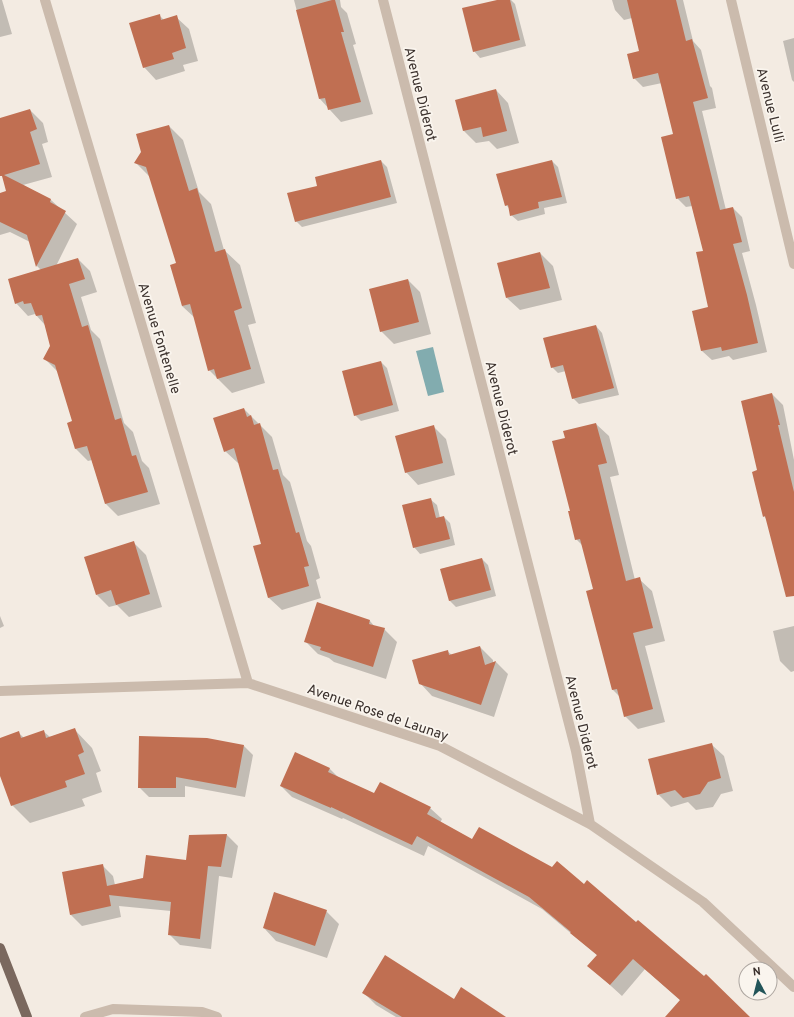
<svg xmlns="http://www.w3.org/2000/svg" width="794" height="1017" viewBox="0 0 794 1017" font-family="Overpass,sans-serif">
<rect width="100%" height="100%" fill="#f3ebe2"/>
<!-- water -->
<path fill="#82acaf" d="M433,347L444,392L428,396L416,351Z"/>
<!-- shadow -->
<path fill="#0003" d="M0,0H2L12,34L0,37Z
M294,0H340L341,7L347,13L356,44L353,45L373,114L341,122L320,99Z
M501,0H511L515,4L526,46L480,58L474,51Z
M612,0H683L693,41L701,50L710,86L712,88L716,108L702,111L726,210L733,208L742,217L750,251L742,253L756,305L767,352L733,360L729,356L712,360L702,351L693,312L709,308L704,252L692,206L686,207L677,198L674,135L662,83L643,87L634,78L640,52L632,18L624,20L615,10Z
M159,15L164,20L176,17L189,29L198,61L183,65L185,71L156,80L144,67Z
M794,38V82L792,80L783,41Z
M496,90L508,103L519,143L497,149L489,141L476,143L464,131L456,101Z
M30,110L43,123L48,142L42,144L52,177L23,185L51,200L77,224L56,266L78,259L90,271L97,292L81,297L91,330L100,339L124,423L133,432L142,461L149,468L160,504L118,516L106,504L92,460L88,461L76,449L68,423L73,422L58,372L44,358L51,346L45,325L35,314L28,316L16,303L41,270L37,266L30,242L10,232L0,235V194L7,192L0,167V119Z
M169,126L183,140L199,192L211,204L224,250L240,265L256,323L248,325L265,383L232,393L209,370L195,318L182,306L177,264L150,177L135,162Z
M381,161L387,167L397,203L302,227L296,221L318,186Z
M552,161L558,167L567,203L544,208L545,214L518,221L511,215L510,209L506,205Z
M540,253L553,266L562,300L520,310L507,298Z
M408,280L420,292L431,334L394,344L381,331Z
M596,326L602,333L619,395L579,404L573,398L566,371L558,373L552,367Z
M381,362L387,368L399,411L361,421L355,415Z
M772,394L783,405L794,460V590L767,520L764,516L759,471Z
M244,409L272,437L283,475L290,482L307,541L311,546L320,578L316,580L321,598L282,610L269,598L254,547L262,544L239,463H238L225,451Z
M596,424L609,436L619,475L610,477L635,580L639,579L652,591L665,641L645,646L665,722L638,729L625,716L621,698L613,690L587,592L595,590L583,546L576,539L571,512L566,439Z
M433,426L446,439L455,475L418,485L406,472Z
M430,499L437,505L440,518L444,517L450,523L455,545L420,554L414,547Z
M133,542L146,555L162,607L129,617L117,605L109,607L97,595Z
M482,559L488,565L496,596L456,607L450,601L441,569Z
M0,616L4,626L0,628Z
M370,621L375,627L384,629L397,642L386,679L334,662L329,658L318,654L306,642Z
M794,626V671L791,672L780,661L773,631Z
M480,647L493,660V663L496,662L508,674L494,717L432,696L420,683L447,651L452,655Z
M74,729L92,748L101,771L96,773L102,792L82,799L85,806L30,823L12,805L0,773V739L19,733L24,738L43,731L50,737Z
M711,744L724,756L733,791L721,794L713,807L696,810L688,802L671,807L658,794Z
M244,746L253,755L245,797L185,786V797H149L139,787Z
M329,768L339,778L375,794L430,808L442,819L440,823L748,1017H682L681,1001L645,969L622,996L589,966L598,956L542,909L428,846L424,856L343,818L342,819L292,797L281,786Z
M227,835L238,846L232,878L219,876L211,949L180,945L169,934L171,911L119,906L121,917L82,926L71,915L63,873L102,865L113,876L115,885L144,878L187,861L190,836Z
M326,911L339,924L327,958L276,941L264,928Z
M364,993L454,1000L504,1017H396L376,1005Z"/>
<!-- building -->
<path fill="#c06f52" d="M332,0H335L344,32H341L361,102L328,110L325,98L319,99L296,10Z
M497,0H510L520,40L473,52L462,8Z
M627,0H676L686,41L692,39L708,98L693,102L720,210L733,207L742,242L733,244L747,295L758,343L722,351L721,347L701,351L692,311L708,307L696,252L703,251L689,196L676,199L661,137L673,134L658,73L633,79L627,54L639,51Z
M160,14L161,20L177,15L186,48L172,53L174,59L143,68L129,23Z
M496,89L507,131L483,137L481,127L463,131L455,100Z
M30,109L37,129L30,132L40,164L4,175L51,199L50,202L66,211L36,267L27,235L0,222V193L6,191L2,176H0V118Z
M169,125L189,191L197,188L215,252L225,249L242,308L234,311L251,369L217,379L214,369L208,371L190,304L182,306L170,265L176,263L146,167L134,163L141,152L136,134Z
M381,160L391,197L295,222L287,193L317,186L315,177Z
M552,160L562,197L538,202L539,208L510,216L508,205L505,206L496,174Z
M540,252L550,288L506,298L497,263Z
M78,258L85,279L69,284L82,327L88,325L115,420L121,418L132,456L136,455L148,492L105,504L87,446L75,449L67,423L72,421L55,365L43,359L50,346L42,315L36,316L31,303L24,304L23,301L15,304L8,279Z
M408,279L419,322L380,332L369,289Z
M596,325L614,388L572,399L563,365L551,368L543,338Z
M381,361L393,405L354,416L342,371Z
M772,393L780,425H778L794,492V596L786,597L765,516L763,517L752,472L757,470L741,401Z
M244,408L247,417L251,415L254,425L260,423L273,470L278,469L296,533L299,532L309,566L304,567L309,586L268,598L253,546L261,544L234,448L224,452L213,418Z
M596,423L607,463L598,465L626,581L640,577L653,628L633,633L653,709L624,717L617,689L612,690L586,591L593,589L580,539L575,540L568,511H570L552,441L565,438L563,431Z
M434,425L443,463L405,473L395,436Z
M431,498L436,518L444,516L450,539L413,548L402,505Z
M134,541L150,594L116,605L111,590L96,595L84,557Z
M482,558L491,590L449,601L440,569Z
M317,602L370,620L369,624L385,628L373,667L320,650L321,647L304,642Z
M480,646L485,665L496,661L481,705L419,684L412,660L448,650L449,655Z
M75,728L84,752L78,755L85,774L65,781L67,787L11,806L0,776V738L19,731L21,738L44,730L46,738Z
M139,736L207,738L244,745L236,788L176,777V788H138Z
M712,743L721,778L708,782L700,794L683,798L675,790L657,795L648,759Z
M295,752L330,768L328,772L374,793L380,782L431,807L427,814L472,839L479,827L552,867L557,861L584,884L587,880L636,922L638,920L704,976L706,974L750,1017H665L680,1000L633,959L610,985L587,966L597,955L570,933L571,932L529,897L417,836L412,845L331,807V808L280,786Z
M227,834L221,867L208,866L200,939L168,935L171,902L109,895L111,906L70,915L62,872L103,864L107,886L143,878L146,855L186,860L189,835Z
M274,892L327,910L315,946L263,928Z
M385,955L454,999L461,987L506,1017H402L362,993Z"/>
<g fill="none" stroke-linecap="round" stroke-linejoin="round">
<!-- minor -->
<path stroke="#cbbbad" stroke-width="10" d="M45,0L248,683
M383,0L576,751L590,824
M731,0L794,264
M0,691L248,683L440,746L590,824L703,902L794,987
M85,1017L113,1009L202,1012L217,1017"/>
<!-- major -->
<path stroke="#7a685e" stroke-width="10" d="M0,948L27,1017"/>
</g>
<g text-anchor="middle" stroke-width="3.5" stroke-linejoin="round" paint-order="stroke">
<!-- street labels -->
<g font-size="14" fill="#3a302c" stroke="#faf5ee">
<text transform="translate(421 94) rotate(76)" y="5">Avenue Diderot</text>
<text transform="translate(771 105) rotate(76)" y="5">Avenue Lulli</text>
<text transform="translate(160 338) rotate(73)" y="5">Avenue Fontenelle</text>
<text transform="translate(502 408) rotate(76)" y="5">Avenue Diderot</text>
<text transform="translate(378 712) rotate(19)" y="5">Avenue Rose de Launay</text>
<text transform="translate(582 722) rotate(76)" y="5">Avenue Diderot</text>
</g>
</g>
<!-- north arrow -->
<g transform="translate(758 981) rotate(353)"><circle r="19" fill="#faf5ee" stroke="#ada6a0"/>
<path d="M0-3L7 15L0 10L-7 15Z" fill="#235559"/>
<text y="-6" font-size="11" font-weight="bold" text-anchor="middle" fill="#3a302c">N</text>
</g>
</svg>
